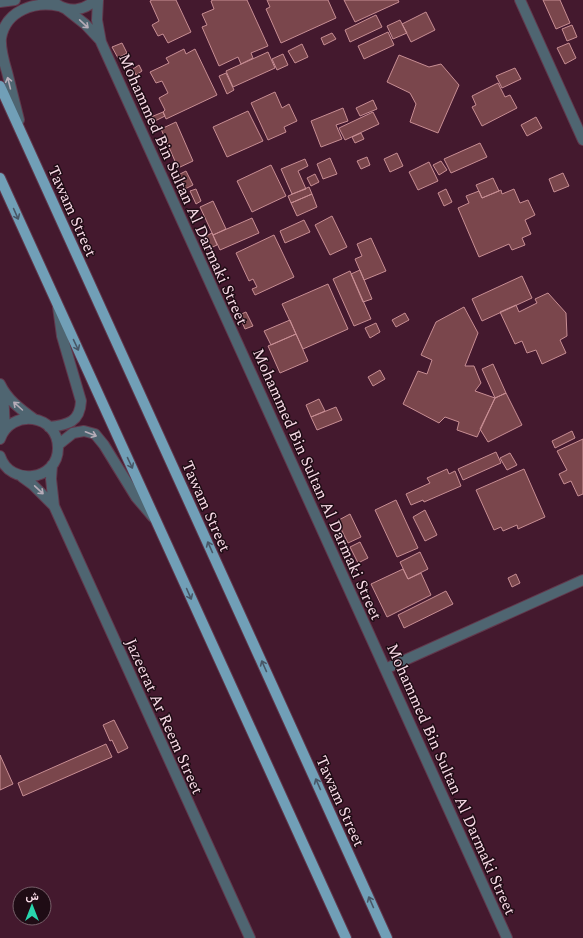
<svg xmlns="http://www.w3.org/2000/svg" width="583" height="938" viewBox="0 0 583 938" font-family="Spectral,Vazirmatn,serif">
<rect width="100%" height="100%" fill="#44192e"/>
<!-- building -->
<path fill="#7a464c" stroke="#c88e94" d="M152,0H176L191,32L168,43L163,34L158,36L152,25L159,21L150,1Z
M213,0H247L268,46L251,53L253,58L241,64L238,57L219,66L202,27L207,25L202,14L214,9L211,1Z
M267,0H328L336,18L281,43L266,9L270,7Z
M344,0H398L399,2L355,22Z
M543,0H560L570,23L556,29Z
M426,12L435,30L411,42L402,24Z
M376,15L382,27L350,42L345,30Z
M400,20L407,33L393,39L387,26Z
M572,25L577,37L567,41L562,29Z
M388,32L394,45L364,59L358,46Z
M332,33L336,39L324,45L321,38Z
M122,43L127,53L118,58L112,47Z
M569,43L576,58L565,64L557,48Z
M302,44L308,57L295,63L288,51Z
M184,49L186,54L195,49L217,95L166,119L163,112L165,110L159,98L168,93L162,81L156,83L150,72L169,63L166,58Z
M268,52L275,68L233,87L226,71Z
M283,54L288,65L277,70L272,59Z
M399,55L429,67L441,64L459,85L438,133L410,122L416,104L410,93L387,82Z
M139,65L142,71L136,75L133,69Z
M515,68L521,79L502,88L496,76Z
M226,73L234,90L227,94L219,76Z
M498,83L505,97L510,95L517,108L482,126L472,107L476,105L472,96Z
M275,92L282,108L289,104L297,121L284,127L286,132L268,140L251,103Z
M373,100L377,109L360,116L356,108Z
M343,108L348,121L336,125L342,139L321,147L311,121Z
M248,111L263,141L227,157L213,127Z
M163,112L165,116L153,122L151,117Z
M373,112L379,124L345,140L339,128Z
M536,117L542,128L527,136L521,125Z
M176,122L193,161L178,168L161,129Z
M361,133L364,139L355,143L352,137Z
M480,143L487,157L451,173L444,159Z
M397,153L403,166L390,172L384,159Z
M367,157L370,165L361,169L357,161Z
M330,158L337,174L323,179L317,164Z
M305,159L308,166L298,171L306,189L292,194L281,169Z
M441,161L447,170L439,175L433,165Z
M429,162L438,181L418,190L409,172Z
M271,165L286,196L252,212L237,181Z
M186,171L193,185L185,189L178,175Z
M563,173L569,186L554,192L549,179Z
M315,174L319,182L311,186L307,178Z
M493,178L499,191L482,198L476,185Z
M309,187L312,194L291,203L288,196Z
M196,189L201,201L196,204L190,191Z
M446,189L452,202L444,206L438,193Z
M514,189L520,203L528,200L535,215L525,220L531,234L522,238L525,245L512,250L509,244L479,257L458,208L469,203L466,196L479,191L482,198L501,190L502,194Z
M312,194L317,207L297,216L291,203Z
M213,201L226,229L213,235L200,207Z
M332,216L347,247L330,255L315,225Z
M252,218L259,233L220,250L213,235Z
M304,220L310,232L285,243L280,231Z
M212,233L217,245L206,250L200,239Z
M274,235L294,277L255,295L252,289L257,287L253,279L249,281L236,253Z
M371,238L386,271L364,280L355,259L362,256L357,244Z
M360,270L372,299L363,302L351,274Z
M350,271L371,319L354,326L333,279Z
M522,276L532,298L482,321L472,299Z
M328,284L348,329L303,349L282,304Z
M548,293L566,313L567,336L560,340L566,353L542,364L536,350L527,353L522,341L515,344L500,312L516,305L519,312L537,303L535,299Z
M464,307L478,333L465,366H474L481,383L475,391L495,398L477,437L457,430L459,422L445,417L439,423L403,404L418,371L427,374L432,360L421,355L436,322Z
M246,312L253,326L245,329L239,315Z
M405,313L409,320L396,327L392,320Z
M290,320L296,334L271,345L264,331Z
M376,323L380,332L370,338L365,328Z
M296,334L308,361L280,373L268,346Z
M493,364L506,393L495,398L482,369Z
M380,370L385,379L373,386L368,377Z
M506,393L522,425L488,442L480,429L495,398Z
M319,399L325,411L311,417L306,405Z
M336,407L342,420L317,430L311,417Z
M572,431L575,438L555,448L552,441Z
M583,439V494L578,496L571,481L564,484L559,474L567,470L557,451Z
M496,452L501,463L463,480L458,469Z
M510,453L517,465L507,470L500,458Z
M447,469L449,474L455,471L461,486L424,502L423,500L411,505L406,494L430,483L427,478Z
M524,469L545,517L518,529L517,525L503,531L501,527L494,530L476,490Z
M396,500L418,548L397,557L375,510Z
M425,510L437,535L425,541L413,517Z
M350,514L361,537L348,543L337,521Z
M360,542L368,558L358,563L350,547Z
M420,552L428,569L408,579L400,562Z
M403,569L408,579L421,573L431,595L387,617L371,584Z
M516,574L520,583L512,587L508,578Z
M446,591L453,604L404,628L398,615Z
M114,720L128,748L118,753L112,740L110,741L103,725Z
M106,744L112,757L23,796L18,783Z
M0,755L13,784L0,790Z"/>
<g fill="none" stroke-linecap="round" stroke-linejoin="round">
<!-- minor casing -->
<g stroke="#61384c" stroke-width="12">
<path id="minor" d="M98,0L97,20L101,42L507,938
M520,0L583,140
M0,2L15,0
M55,3C68,13 84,11 95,0
M66,9L85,24L100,40
M19,120C15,104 11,88 7,72C4,62 0,49 1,38C6,10 35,1 59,6
M0,384C7,399 20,409 34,419
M3,390L5,430
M49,427C68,425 80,422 81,401L62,336L58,307
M0,439C11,408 58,414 58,448C58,481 10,487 0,456
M58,445L73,433L84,431L95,434L104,445L136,497L153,517
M52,465L51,479L54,506
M22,477L33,485L54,506L250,938
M385,669L583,580"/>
</g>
<!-- major casing -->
<g stroke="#61384c" stroke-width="12">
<path id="major" d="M0,86L387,938
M0,178L346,938"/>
</g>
<!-- minor -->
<use href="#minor" stroke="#4f6571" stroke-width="10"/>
<!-- major -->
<use href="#major" stroke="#719fb7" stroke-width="10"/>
</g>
<!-- one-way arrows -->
<defs><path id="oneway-shaft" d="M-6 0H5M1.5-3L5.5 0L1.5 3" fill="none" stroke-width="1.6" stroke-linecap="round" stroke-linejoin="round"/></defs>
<g stroke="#b6acb8">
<use href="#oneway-shaft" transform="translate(84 24) rotate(43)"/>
<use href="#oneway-shaft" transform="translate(9 83) rotate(-104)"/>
<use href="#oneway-shaft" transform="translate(18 406) rotate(-138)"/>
<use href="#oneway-shaft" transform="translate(91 434) rotate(21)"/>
<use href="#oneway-shaft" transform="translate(39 490) rotate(43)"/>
</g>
<g stroke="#485666">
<use href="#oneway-shaft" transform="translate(16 214) rotate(66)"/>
<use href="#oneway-shaft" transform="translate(76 345) rotate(65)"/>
<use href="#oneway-shaft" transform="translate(130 463) rotate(65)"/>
<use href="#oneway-shaft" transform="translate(210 547) rotate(-114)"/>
<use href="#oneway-shaft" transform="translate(189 594) rotate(66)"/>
<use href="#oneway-shaft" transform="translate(264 666) rotate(-114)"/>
<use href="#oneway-shaft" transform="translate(318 784) rotate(-114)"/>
<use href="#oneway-shaft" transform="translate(371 902) rotate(-114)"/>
</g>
<g text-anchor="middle" stroke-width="3" stroke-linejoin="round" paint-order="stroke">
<!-- street labels -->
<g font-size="16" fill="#fadce8" stroke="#1f0c15">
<text transform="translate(184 189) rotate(66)" y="6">Mohammed Bin Sultan Al Darmaki Street</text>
<text transform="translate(73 211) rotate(66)" y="6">Tawam Street</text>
<text transform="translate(318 484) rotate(66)" y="6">Mohammed Bin Sultan Al Darmaki Street</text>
<text transform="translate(207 506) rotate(66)" y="6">Tawam Street</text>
<text transform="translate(165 716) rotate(66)" y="6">Jazeerat Ar Reem Street</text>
<text transform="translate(452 779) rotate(66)" y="6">Mohammed Bin Sultan Al Darmaki Street</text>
<text transform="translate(341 801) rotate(66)" y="6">Tawam Street</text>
</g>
</g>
<!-- north arrow -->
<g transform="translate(32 906)"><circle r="19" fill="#1f0c15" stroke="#775f69"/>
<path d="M0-3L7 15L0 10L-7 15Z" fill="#28d5ad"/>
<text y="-6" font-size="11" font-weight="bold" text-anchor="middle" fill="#fadce8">ش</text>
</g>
</svg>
